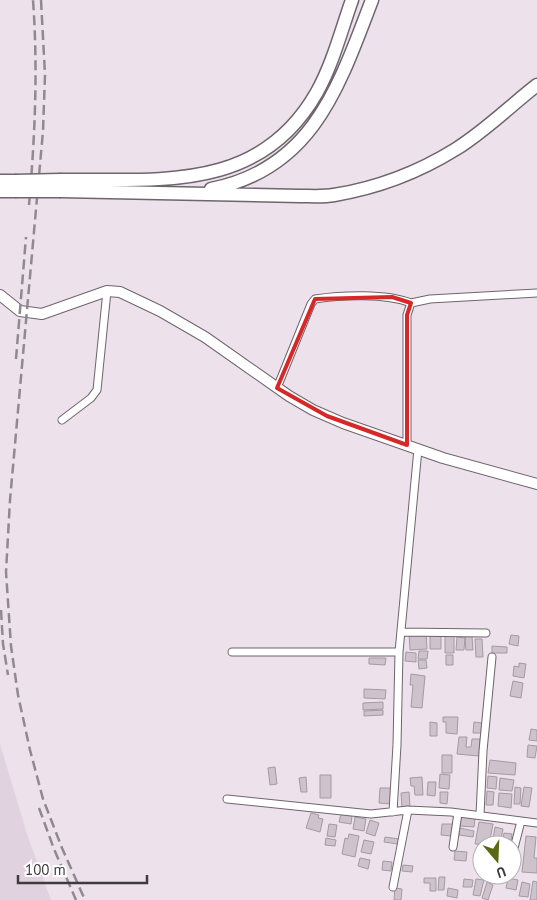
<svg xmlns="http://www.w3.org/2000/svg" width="537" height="900" viewBox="0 0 537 900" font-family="'PT Sans',sans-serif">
<rect width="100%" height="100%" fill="#ede2ec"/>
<!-- built -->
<path fill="#e1d2df" d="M0,744L27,834L51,900H0Z"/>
<!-- building -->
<path fill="#cec3cc" stroke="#a49aa3" d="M426,633L427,649L410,650L409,634Z
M430,633L441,634V649H430Z
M445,634H454V653H445Z
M511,635L519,636L518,646L509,644Z
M472,636L473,650H466L465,637Z
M457,637L465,638L464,650H456Z
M475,639H482L483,657H476Z
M492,646L507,647V653H492Z
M419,651H428L427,659H418Z
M406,652L416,653V662L405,661Z
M446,655H453V665H446Z
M369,658H386L385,665L369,664Z
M418,660H426L427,668L419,669Z
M519,663L526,664L524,678L513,676L514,666L519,667Z
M411,674L425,676L422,708L411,707L413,685H410Z
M513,681L523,683L521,698L510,696Z
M364,689L386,690L385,699L364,698Z
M383,702V709L363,710V703Z
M383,710V715L364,716V711Z
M443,717H458L457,734L446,733V722H443Z
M430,722L437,723V736H430Z
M474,722L482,723L481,733H473Z
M531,729L537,730V741L529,740Z
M459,737H467L466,747H471L472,739H480L479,756L457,754Z
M528,745L537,746L535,758L527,757Z
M442,755H452V773H442Z
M490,760L516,763L515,775L488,773Z
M275,767L277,784L270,785L268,768Z
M440,774L450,775L449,789L439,788Z
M320,775H331V798H320Z
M488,776L497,777L496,789L487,788Z
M306,777L307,792H301L299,778Z
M422,777L423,795H415L414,786H411L410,778Z
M500,778L514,780L512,791L499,790Z
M428,782H436L435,796L427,795Z
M515,787L521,788L520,804H514Z
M524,787L532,788L529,807L521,806Z
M380,788H391V804L379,803Z
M487,791L494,792L493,805H486Z
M409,792L410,806L402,807L401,793Z
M440,792H448L447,804L440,803Z
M499,793L512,794L511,808L498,806Z
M311,813L319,815L318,818L323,819L320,832L306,828Z
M341,814L352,816L351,824L339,822Z
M355,817L366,819L364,831L353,829Z
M461,817L475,818L474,827L460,826Z
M370,820L379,823L375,836L366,833Z
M479,822L493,824L489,845L475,844Z
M329,824L337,825L335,837L327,836Z
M442,824H453L452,836L441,835Z
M495,827L503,829L500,845H492Z
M460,828L474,831L473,837L459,835Z
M504,833L512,834L510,845H502Z
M349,834L359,836L355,857L342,854L345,838L348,839Z
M526,836L536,837L534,858H537V873L522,872Z
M385,837L399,839L398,844L384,842Z
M326,838L336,840L335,846L325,845Z
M364,840L374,842L371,854L361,852Z
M455,851L467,852L466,861L454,860Z
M360,858L370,860L368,869L358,866Z
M383,861L392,862L391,871L382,870Z
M403,865L413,866L412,872L402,871Z
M439,877H445L444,890H438Z
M424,878H436V891H430V883H424Z
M508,878L518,880L516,890L506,888Z
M464,879L473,880L472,887H463Z
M476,879L484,880L480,896L473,895Z
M533,881L537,882V900H530Z
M487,882L493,885L488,900L482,898Z
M522,882L530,884L528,897L519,896Z
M395,888L402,889L401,900H394Z
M448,888L458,890L457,898L447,896Z"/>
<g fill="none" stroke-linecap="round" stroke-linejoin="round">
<!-- street casing -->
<g stroke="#6e656d" stroke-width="9">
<path id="street" d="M277,388L311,304L315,299C341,295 386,293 411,303
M62,420L91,398L97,390L107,291
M407,445V315L411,303L430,299L537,293
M401,632L486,633
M232,652H399
M227,799L371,814L408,810L451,812L537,823
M393,812L397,745L399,652L418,449
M480,815L483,751L492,657
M453,847L458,813
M512,856L521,821
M393,887L408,810"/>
</g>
<!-- secondary casing -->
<g stroke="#6e656d" stroke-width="12">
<path id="secondary" d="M0,295L20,311L42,314L107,291L120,292L160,311L205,337L289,396L313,410L343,423L443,458L537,484"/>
</g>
<!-- highway casing -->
<g stroke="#6e656d" stroke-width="15">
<path id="highway" d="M61,180C159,179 260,193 317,92C333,63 341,31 352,0
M0,181H15
M211,189C313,169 339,86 372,0
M0,191H15
M61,191L300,196C311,196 323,197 334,195C377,188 419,172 456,149C485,131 510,106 537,85"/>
</g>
<!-- street -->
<use href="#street" stroke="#fff" stroke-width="7"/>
<!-- secondary -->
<use href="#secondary" stroke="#fff" stroke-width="10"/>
<!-- highway -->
<use href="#highway" stroke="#fff" stroke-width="12"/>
<!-- rail -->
<path stroke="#918990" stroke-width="2.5" stroke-dasharray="10 5" stroke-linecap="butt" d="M41,0L45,75L43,131L10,500L6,572L11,646L18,695L30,750L43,799L62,848L85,900
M29,205C35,136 38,69 33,0
M16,359L26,237
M1,610L3,644L8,675
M39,808L54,849L76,900"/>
<!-- highway-bridge casing -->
<g stroke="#6e656d" stroke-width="15" stroke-linecap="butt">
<path id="highway-bridge" d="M15,181L61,180
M15,191H61"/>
</g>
<!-- highway-bridge -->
<use href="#highway-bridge" stroke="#fff" stroke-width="12"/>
</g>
<!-- marked area -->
<path fill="none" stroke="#d62828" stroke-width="4" stroke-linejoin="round" d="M392,297L411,303L407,315V445L327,416L277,388L315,299Z"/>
<!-- north arrow -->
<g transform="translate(497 860) rotate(161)"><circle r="24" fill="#ffffff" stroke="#b2b0b2"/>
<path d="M0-4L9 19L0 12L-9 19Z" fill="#5a6a14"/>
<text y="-8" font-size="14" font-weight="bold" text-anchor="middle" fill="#3e3a3e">U</text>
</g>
<!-- scale -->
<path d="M18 875v8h129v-8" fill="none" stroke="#3e3a3e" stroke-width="2.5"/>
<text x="25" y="875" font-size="15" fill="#3e3a3e" stroke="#ffffff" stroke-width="4" paint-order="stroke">100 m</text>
</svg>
